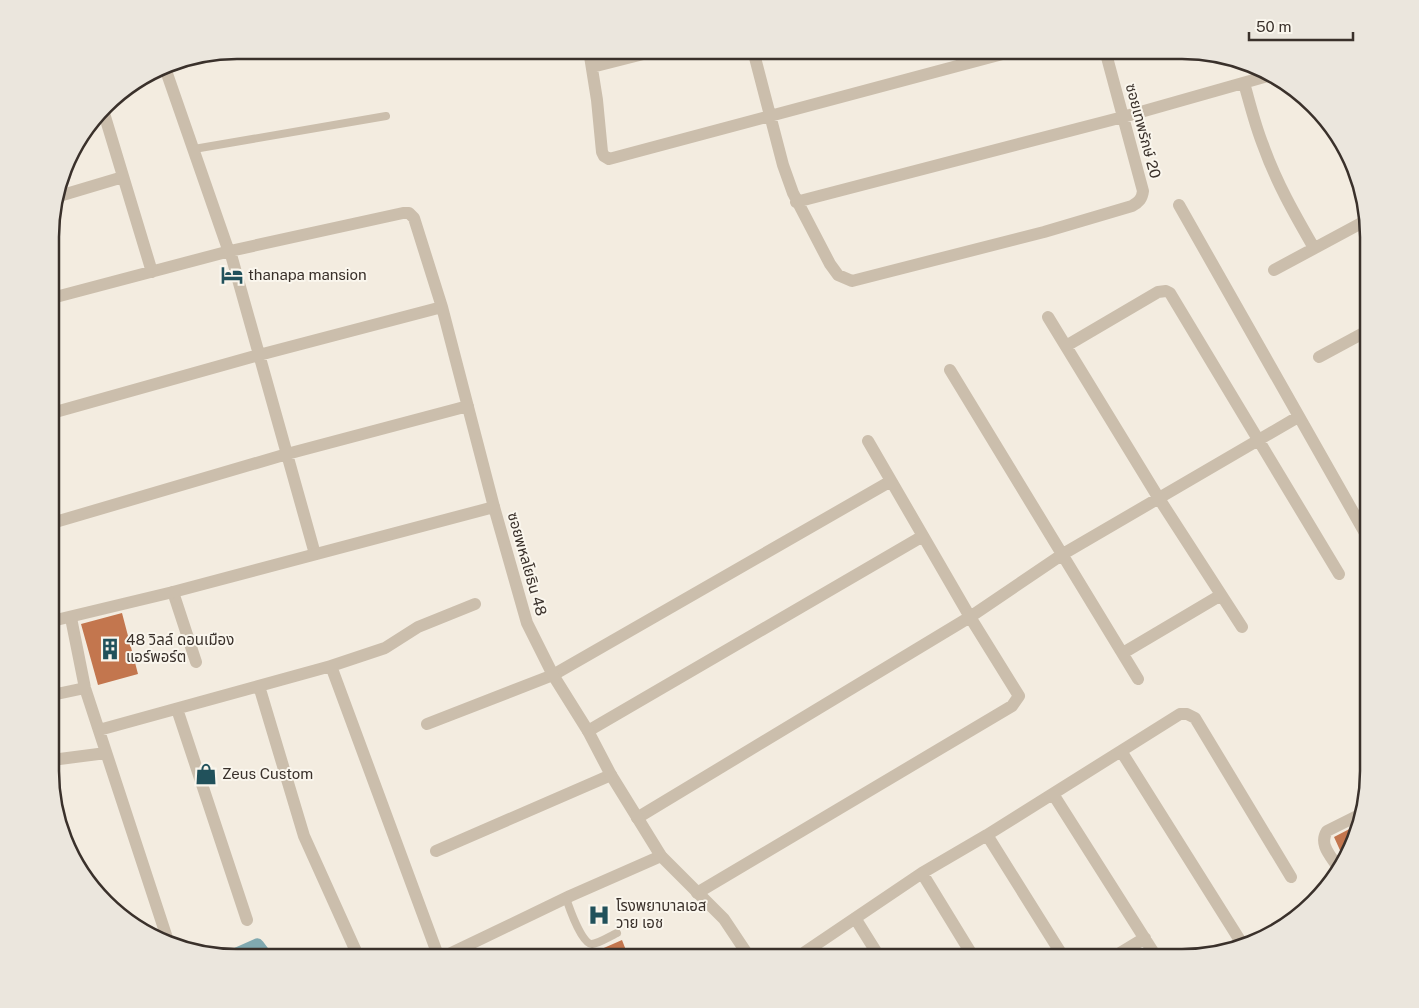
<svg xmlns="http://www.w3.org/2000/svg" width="1419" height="1008" viewBox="0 0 1419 1008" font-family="'Public Sans','Noto Sans Thai',sans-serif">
<rect width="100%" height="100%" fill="#f3ece0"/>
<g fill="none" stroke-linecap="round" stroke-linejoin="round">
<!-- canal -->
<path stroke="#80a9b0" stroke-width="15" d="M230,958L257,946L266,958"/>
</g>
<!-- building -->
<path fill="#c3764e" d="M122,613L138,674L98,685L81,624Z
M1361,823L1359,831L1344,859L1334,837Z
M622,940L629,958H581Z"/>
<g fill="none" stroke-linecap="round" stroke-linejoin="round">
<!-- service -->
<path stroke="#cbbeac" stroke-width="8" d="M194,149L386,116
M566,898C569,907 582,945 592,944C600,943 610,936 617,933"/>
<!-- minor -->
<path stroke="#cbbeac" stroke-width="12" d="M589,50L597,100L602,152L604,156L609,159L1017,50
M753,50L783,165L793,193L830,264L838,275L852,281L1044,232L1132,206C1139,202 1142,199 1143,191L1105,50
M164,65L229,252
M592,67L659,50
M1244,83C1250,104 1255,125 1263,145C1276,182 1295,215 1314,248
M103,110L152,272
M56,197L123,177
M796,202L1123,117L1271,75
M1179,205L1369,540
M230,251L315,554
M1274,270L1367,220
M52,298L230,251L403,213H409L414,218L442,307L494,507
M1048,317L1158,497L1242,627
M1066,346L1158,292L1166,291L1170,293L1339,574
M1319,357L1369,330
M950,370L1138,679
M52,413L259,355L442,307
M52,523L287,454L468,406
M173,592L196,662
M71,618L85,688L169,944
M1123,653L1221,595
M331,666L439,958
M259,686L304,836L359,958
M52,695L85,688
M177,709L247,920
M427,724L553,675L891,481
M99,730L331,666L385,648L418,627L475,604
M588,731L923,536
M1121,751L1241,942
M52,760L106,753
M1053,794L1157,958
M637,818L970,617L1063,554L1298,417
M987,835L1064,958
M436,851L611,775
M1339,869C1332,857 1318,845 1327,831L1363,813
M922,873L974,958
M697,893L1012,706L1019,696L970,617L868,441
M855,918L880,958
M468,945L473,958
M805,952L922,873L987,835L1180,714H1187L1195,718L1291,877
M441,958L570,896L661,856
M1112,958L1145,938"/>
<!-- tertiary -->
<path stroke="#cbbeac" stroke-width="12" d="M52,621L173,592L494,507L527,623L553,675L588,731L611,775L661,856L724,919L750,958"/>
</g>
<!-- icons -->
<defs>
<g id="hotel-bare" transform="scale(1.725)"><path d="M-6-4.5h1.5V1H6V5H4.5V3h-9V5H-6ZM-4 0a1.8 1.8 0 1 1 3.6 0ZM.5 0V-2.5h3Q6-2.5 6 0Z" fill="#21515b" stroke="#faf6ed" stroke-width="2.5" paint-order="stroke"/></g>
<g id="building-bare" transform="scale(1.725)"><path d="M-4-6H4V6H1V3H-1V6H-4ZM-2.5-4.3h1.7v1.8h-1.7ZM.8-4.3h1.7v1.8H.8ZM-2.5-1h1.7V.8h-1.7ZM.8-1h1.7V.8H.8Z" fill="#21515b" stroke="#faf6ed" stroke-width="2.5" paint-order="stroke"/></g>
<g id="shop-bare" transform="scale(1.725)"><path d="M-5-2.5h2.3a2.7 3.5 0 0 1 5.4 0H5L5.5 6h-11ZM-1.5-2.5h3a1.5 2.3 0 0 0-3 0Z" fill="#21515b" stroke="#faf6ed" stroke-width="2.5" paint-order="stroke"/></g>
<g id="hospital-bare" transform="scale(1.725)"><path d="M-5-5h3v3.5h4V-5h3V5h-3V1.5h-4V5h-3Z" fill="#21515b" stroke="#faf6ed" stroke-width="2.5" paint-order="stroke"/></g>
</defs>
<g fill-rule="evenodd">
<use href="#hotel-bare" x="232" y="275"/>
<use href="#building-bare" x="110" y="649"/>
<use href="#shop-bare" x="206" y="774"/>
<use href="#hospital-bare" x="599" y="915"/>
</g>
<g text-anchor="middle" stroke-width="4" stroke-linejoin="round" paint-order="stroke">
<!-- street labels -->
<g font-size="15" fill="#3a312b" stroke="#faf6ed">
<text transform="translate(1143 131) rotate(75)" y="5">ซอยเทพรักษ์ 20</text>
<text transform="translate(527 564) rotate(74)" y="5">ซอยพหลโยธิน 48</text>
</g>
<!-- poi labels -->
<g font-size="15" fill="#3a312b" stroke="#faf6ed" text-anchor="start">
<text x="248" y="280">thanapa mansion</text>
<text x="126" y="645">48 วิลล์ ดอนเมือง<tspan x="126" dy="17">แอร์พอร์ต</tspan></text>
<text x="222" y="779">Zeus Custom</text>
<text x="616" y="911">โรงพยาบาลเอส<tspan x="616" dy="17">วาย เอช</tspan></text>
</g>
</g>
<!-- crop -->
<path d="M0 0H1419V1008H0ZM237 59H1182A178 178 0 0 1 1360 237V771A178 178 0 0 1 1182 949H237A178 178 0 0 1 59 771V237A178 178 0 0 1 237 59Z" fill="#ebe6dd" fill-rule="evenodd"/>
<path fill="none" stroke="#3a312b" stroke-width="2.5" d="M237 59H1182A178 178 0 0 1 1360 237V771A178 178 0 0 1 1182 949H237A178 178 0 0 1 59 771V237A178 178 0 0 1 237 59Z"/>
<!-- scale -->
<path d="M1249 32v8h104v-8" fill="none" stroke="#3a312b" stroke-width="2.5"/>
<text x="1256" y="32" font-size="15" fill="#3a312b" stroke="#faf6ed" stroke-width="4" paint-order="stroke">50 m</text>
</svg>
